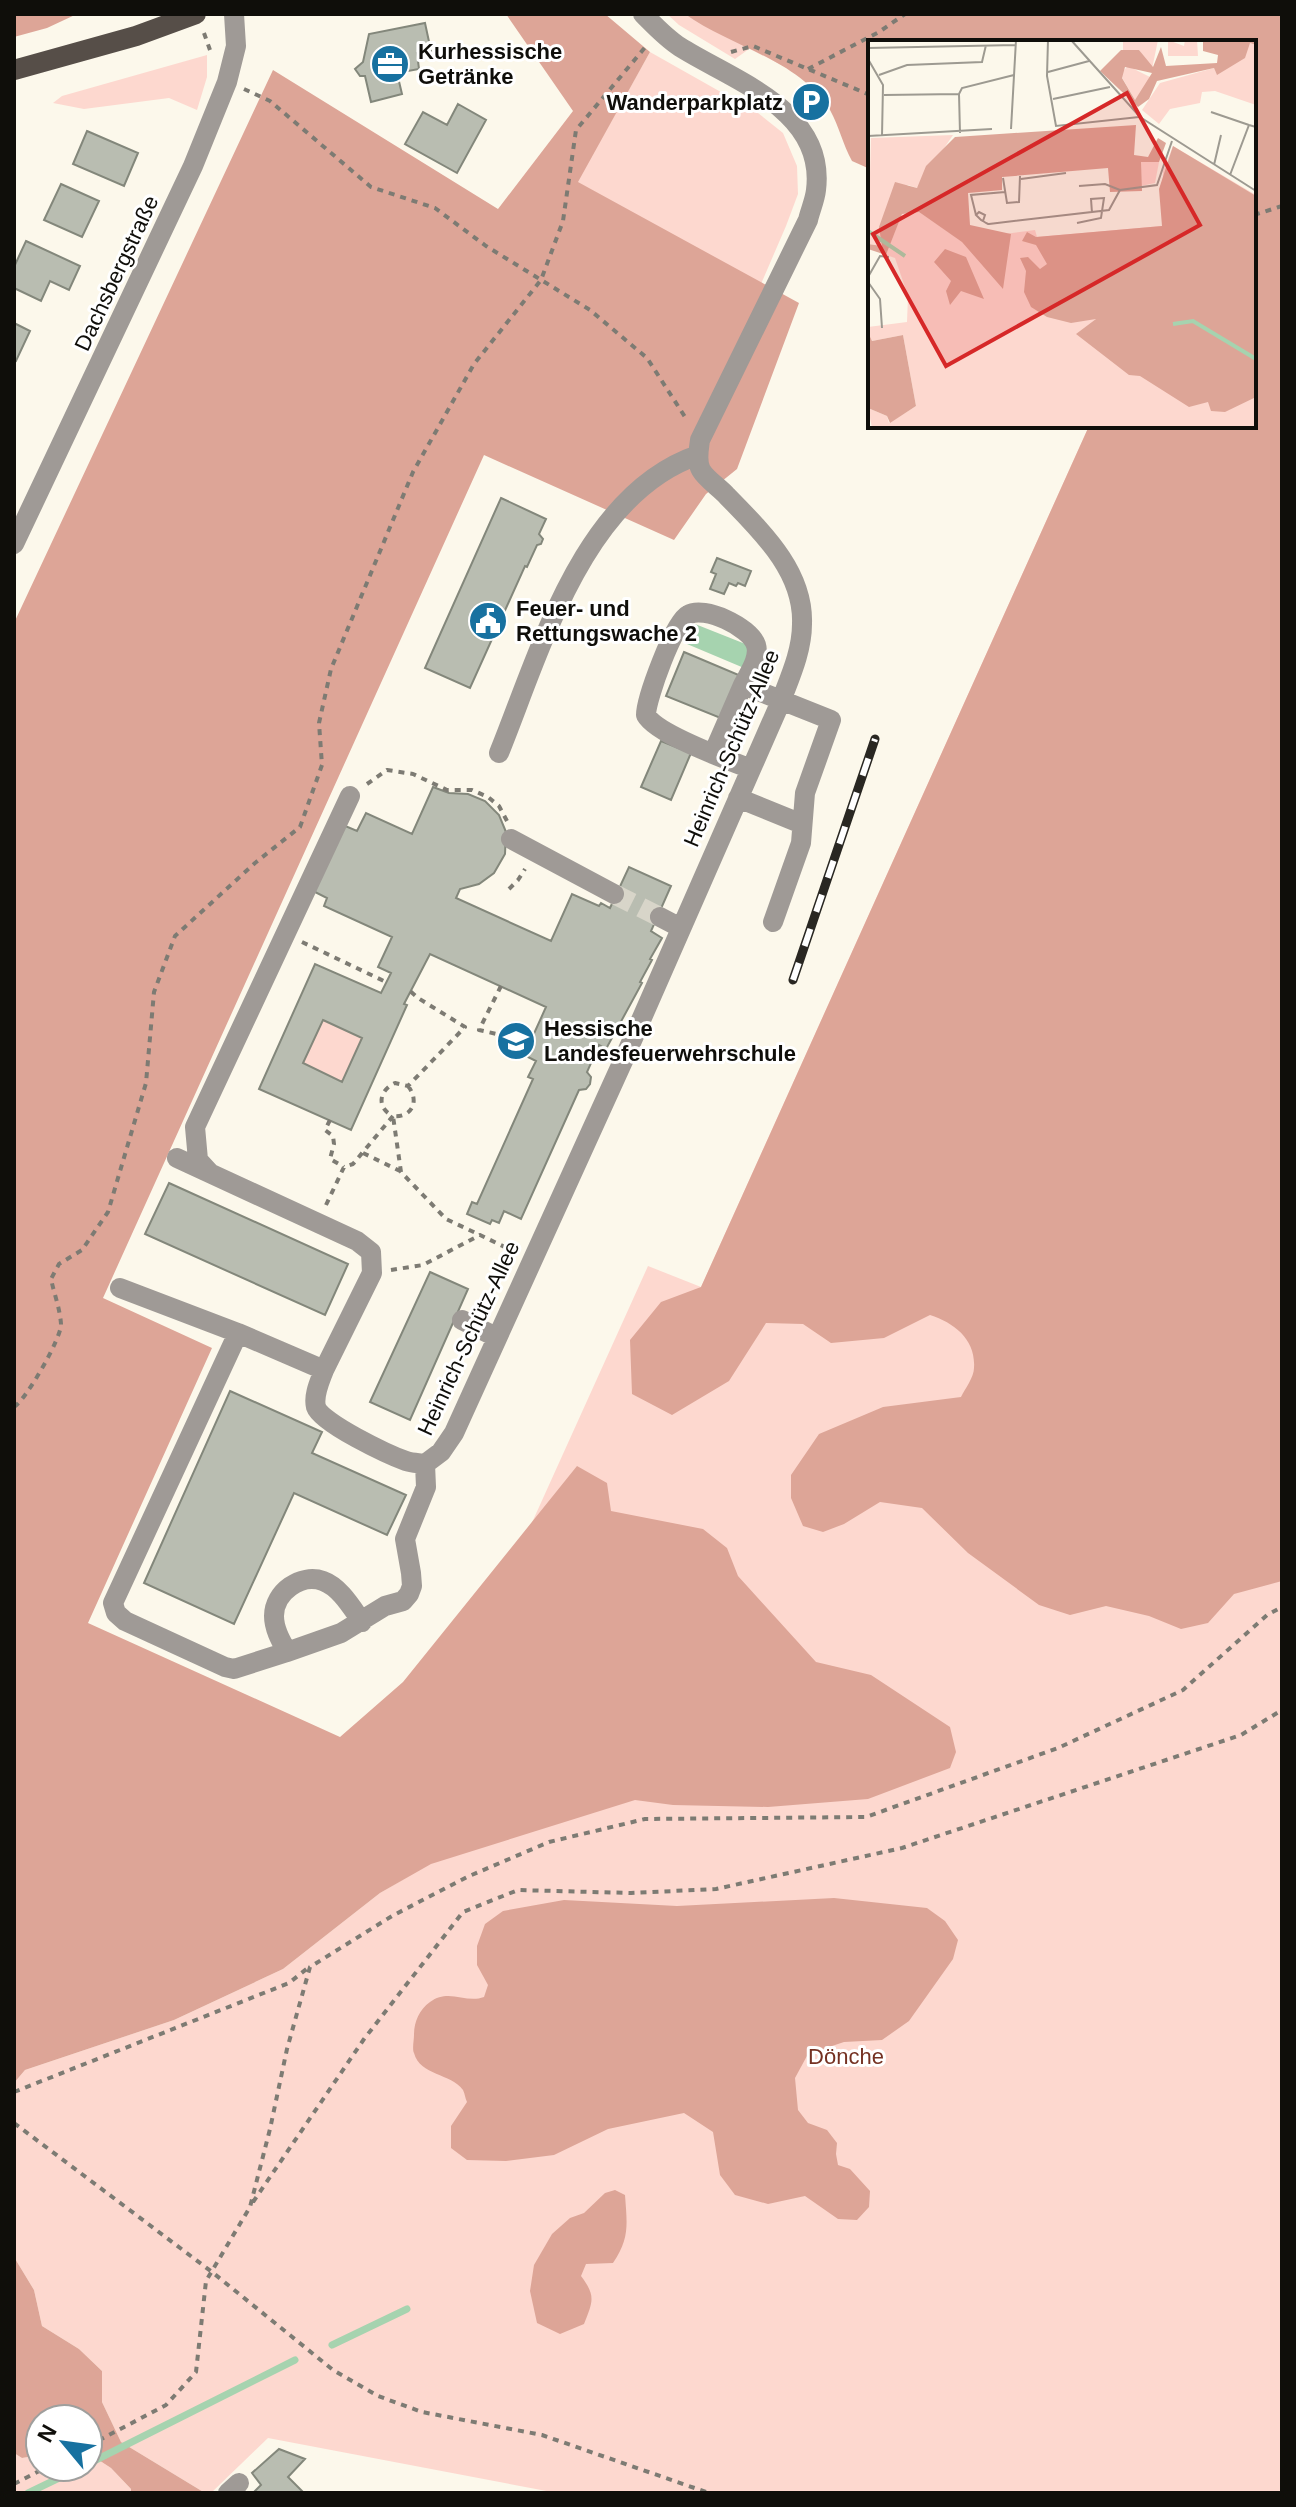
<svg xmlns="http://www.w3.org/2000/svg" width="1296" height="2507" viewBox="0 0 1296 2507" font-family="Helvetica,sans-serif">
<rect width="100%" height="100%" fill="#fcf8eb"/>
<!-- green -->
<path fill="#fdd8cf" d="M667,14H1282V2493H557L268,2438L211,2493H205L121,2442L102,2402V2371L79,2349L42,2326L34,2290L14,2257V2083L25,2070L174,2020L283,1969L380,1893L409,1876L530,1527L648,1266L701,1287L1089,426H1254V42H870V169L830,101L813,81L746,47L749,49L735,59L679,25Z
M650,52L758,113L783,133L797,166L798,194L786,226L761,284L577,182Z
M207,55V77L197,110L169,98L84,109L53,103L62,96Z
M323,1020L362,1038L342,1082L303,1063Z
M14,2453L22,2458L40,2455V2467H88V2453L111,2468L131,2489V2493H14Z"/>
<!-- forest -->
<path fill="#dda597" d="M14,14H77L47,28L14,37Z
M506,14H605L650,52L578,182L799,303L737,469L706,494L674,540L484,455L103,1298L212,1348L88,1623L340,1737L403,1682L577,1466L607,1483L611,1511L703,1529L727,1548L738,1576L816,1662L871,1675L950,1727L956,1752L950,1768L868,1799L768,1807L673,1805L635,1800L431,1864L380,1893L283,1969L174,2020L25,2070L14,2083V623L273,70L498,209L573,111Z
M685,14H1282V1581L1234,1594L1208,1623L1181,1629L1149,1616L1106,1606L1070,1615L1039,1605L968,1553L922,1508L880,1502L844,1524L823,1532L803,1526L791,1498V1475L819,1434L883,1407L961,1397C965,1389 974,1377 974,1368C976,1340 955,1323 930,1315L884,1338L831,1343L803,1324L766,1323L729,1381L672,1415L632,1394L630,1340L661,1302L701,1287L1089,426H1254V42H870V169L852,161C843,145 839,126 830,110C798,59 731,47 685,14Z
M834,1898L927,1908L945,1921L958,1940L953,1959L909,2021L882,2040L844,2042L808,2054L795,2078L798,2110L808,2123L827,2130L837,2143L836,2154L838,2165L850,2169L870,2191L869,2207L857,2220L838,2219L805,2196L768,2204L735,2195L720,2175L713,2132L684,2113L608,2129L554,2155L506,2161L467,2160L451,2148V2126L467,2102C465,2098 465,2094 463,2090C451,2073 420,2076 414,2053C412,2049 414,2040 414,2035C414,2022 419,2010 430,2002C449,1988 466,2004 484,1997L488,1985L477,1965V1946L485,1924L503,1911L564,1900L677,1906Z
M615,2190L625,2195C627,2224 630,2238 613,2263L586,2264L581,2276C596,2296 593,2301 584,2324L560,2334L537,2323L530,2291L534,2265L552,2234L570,2218L584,2213L605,2193Z
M14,2257L34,2290L42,2326L79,2349L102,2371V2402L121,2442L205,2493H131V2489L111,2468L88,2453V2419H40V2455L22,2458L14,2453Z"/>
<!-- water -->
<path fill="#a6d3af" d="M695,624L753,647L744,668L687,644Z"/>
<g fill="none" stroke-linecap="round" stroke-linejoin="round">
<!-- stream -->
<path stroke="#a6d3af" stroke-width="7" d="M332,2345L407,2309
M88,2464L295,2360
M28,2493L82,2467"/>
</g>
<!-- building -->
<path fill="#b9bdb1" stroke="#83877b" stroke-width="2" fill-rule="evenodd" d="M425,23L431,51L417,53L419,69L397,73L402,94L371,102L365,76H360L355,69L363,62L369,34Z
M458,104L486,120L457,173L405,144L423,112L447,125Z
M87,131L138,153L124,186L73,164Z
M61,184L99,201L82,237L44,220Z
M26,241L80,266L69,290L50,281L41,301L14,288V267Z
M14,323L30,331L16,361L14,360Z
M501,498L546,519L539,534L543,539L541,544L537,545L527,567L525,566L470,688L425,668Z
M717,558L751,571L745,586L738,583L736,586L729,583L724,594L710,589L716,574L711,572Z
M684,652L741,676L723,719L666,696Z
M661,741L691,753L671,800L641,787Z
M433,787L449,793L468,794L485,801L499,815L506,832L505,854L494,873L479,884L460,889L456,898L551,941L572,894L599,906L601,903L610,908L629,867L671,886L651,931L662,938L650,959L652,960L640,982L642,983L606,1049L599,1045L587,1072L591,1077L590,1084L586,1089L579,1090L521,1219L504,1211L499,1223L492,1220L490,1224L467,1214L472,1202L477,1204L533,1079L528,1077L536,1061L524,1055L528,1046L526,1045L528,1037L532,1038L546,1007L430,954L404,1004L407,1005L351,1130L259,1089L315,964L381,993L391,973L378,967L392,937L324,906L327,898L313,891L343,825L357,831L366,813L412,834ZM323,1020L362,1038L342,1082L303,1063Z
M169,1183L348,1264L325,1315L145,1234Z
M430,1272L468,1289L410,1420L370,1402Z
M230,1391L322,1432L312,1453L406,1495L387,1535L294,1493L234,1624L144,1583Z
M279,2449L305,2459L288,2477L304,2493H253L261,2485L252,2473Z"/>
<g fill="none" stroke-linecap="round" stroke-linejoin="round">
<!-- minor-tunnel -->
<path stroke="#d8d5c9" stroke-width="20" stroke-dasharray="20 10" stroke-linecap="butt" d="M614,894L660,917"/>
<!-- path -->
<path stroke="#7d7b73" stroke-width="4" stroke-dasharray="6 6" stroke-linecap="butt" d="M204,33L210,50
M731,52L753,46L870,95
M808,69L879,32L905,14
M244,89L270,101L371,187L435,208L486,246L590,310L647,358L687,420
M1254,215L1282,206
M367,784L387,770L413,774L447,790H472L488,797L499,806L507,821
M509,889L518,880L525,869
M302,942L386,982
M501,986L479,1030L527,1041
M408,1086C420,1101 412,1118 393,1116L401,1172L446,1219L480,1235
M330,1120L325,1130L333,1136L334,1144L330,1159L344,1167
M363,1153L400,1171
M326,1205L344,1167L353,1164L393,1116C376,1108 379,1090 395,1083L408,1086L465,1027L418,998L410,991
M391,1270L423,1265L480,1235L515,1252
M14,1407C26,1400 62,1337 61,1324C60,1309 54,1293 51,1279L59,1264L82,1250L108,1212L146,1083L154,992L175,936L255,863L300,827L322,765L319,723L331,669L413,472L474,364L541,280L563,221L576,130L647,45
M14,2092L289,1983L309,1967
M14,2123L212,2272L333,2370L378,2396L422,2412L542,2435L709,2493
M253,2202L364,2039L463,1912L518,1890L631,1893L716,1889L902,1848L1241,1735L1282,1710
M88,2446L166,2405L196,2372L206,2281L250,2207L270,2129L287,2049L310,1967L392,1916L467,1877L549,1842L645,1819L866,1817L1058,1748L1183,1690L1267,1615L1282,1607
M14,2484L47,2467"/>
<!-- minor -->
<path stroke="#9f9a96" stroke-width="20" d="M14,544L193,166L227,82L236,46L234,14
M499,753C540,652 583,494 698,455
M713,754L743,685
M751,769C728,760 656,734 646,715C646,699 674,622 688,615C704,605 750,627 756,645C760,658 749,673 743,685L831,720L805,793L801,843L773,922
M738,798L802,824
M511,839L614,894
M660,917L681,928
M209,1172L198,1160L195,1127L350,796
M120,1288L238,1333L324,1370L372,1273L371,1252L357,1241L177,1158
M462,1320L496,1337
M238,1333L113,1603L116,1613L125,1621L225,1667L234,1669L287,1652
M324,1370C320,1381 313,1395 316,1407C321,1423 389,1455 406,1461C412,1463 419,1463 425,1464
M362,1622C352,1608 340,1587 323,1581C301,1573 274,1592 274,1616C274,1629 281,1641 287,1652L341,1633L385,1606L403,1601L409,1594L412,1586L411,1573L405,1539L426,1487L425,1464L441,1452L454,1433L623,1061L781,701C790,677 802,651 802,624C804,571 761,531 727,496C720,488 706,479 701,470C696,461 699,449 700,440L808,220C810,211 815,200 816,190C826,110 734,81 680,47C666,38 654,25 643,14
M228,2493L239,2483"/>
<!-- major -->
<path stroke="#564e48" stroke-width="20" d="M14,70L136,36L196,14"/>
<!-- rail casing -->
<g stroke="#292722" stroke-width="9">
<path id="rail" d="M793,980L875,739"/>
</g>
<!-- rail -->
<use href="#rail" stroke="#fff" stroke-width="6" stroke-dasharray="18" stroke-linecap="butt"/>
</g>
<!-- icons -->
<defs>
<g id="office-disc" transform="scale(2)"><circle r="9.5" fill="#1771a0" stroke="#fff"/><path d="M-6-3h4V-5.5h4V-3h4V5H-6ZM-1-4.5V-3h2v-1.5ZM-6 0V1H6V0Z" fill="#fff"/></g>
<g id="parking-disc" transform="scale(2)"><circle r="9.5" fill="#1771a0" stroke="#fff"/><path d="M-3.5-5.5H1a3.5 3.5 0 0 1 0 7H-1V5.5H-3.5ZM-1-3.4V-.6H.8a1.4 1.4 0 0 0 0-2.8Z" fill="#fff"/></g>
<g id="civic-disc" transform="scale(2)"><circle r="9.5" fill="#1771a0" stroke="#fff"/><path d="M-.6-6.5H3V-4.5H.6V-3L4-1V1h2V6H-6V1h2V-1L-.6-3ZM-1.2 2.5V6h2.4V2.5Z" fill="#fff"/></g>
<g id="school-disc" transform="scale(2)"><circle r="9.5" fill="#1771a0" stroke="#fff"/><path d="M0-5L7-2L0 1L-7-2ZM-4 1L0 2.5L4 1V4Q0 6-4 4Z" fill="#fff"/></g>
</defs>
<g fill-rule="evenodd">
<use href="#office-disc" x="390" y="64"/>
<use href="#parking-disc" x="811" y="102"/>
<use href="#civic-disc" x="488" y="621"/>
<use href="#school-disc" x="516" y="1041"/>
</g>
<g text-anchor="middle" stroke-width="6" stroke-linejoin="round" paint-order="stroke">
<!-- poi labels -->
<g font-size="22" font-weight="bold" fill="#0f0e0a" stroke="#fff" text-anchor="start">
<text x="418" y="59">Kurhessische<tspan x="418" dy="25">Getränke</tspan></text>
<text x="783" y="110" text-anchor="end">Wanderparkplatz</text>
<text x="516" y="616">Feuer- und<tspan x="516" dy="25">Rettungswache 2</tspan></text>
<text x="544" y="1036">Hessische<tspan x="544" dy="25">Landesfeuerwehrschule</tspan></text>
</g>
<!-- street labels -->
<g font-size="22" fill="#0f0e0a" stroke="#fff">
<text transform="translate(116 273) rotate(-65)" y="8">Dachsbergstraße</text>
<text transform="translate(731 748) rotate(-67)" y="8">Heinrich-Schütz-Allee</text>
<text transform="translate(468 1338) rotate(-65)" y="8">Heinrich-Schütz-Allee</text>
</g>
<!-- park labels -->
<g font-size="22" fill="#753122" stroke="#fff">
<text x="846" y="2064">Dönche</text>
</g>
</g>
<!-- overview -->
<g transform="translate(868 40)">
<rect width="388" height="388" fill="#fcf8eb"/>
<path d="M255,0H290L284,29L271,10H255ZM300,0L316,6L317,0H329L330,16H300ZM382,3L388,5V65L347,51L334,52L332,63L302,69L291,84L274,70L292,43L346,28L349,34ZM260,26L284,38L267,60L252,34ZM85,95L49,148L40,145L23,156L14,206L0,204L3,98ZM305,106L388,155V388H4L0,368L19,376L21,383L48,366L35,295L4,301L0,292V287L39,282L40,256L27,218L18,215L34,173L51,172L92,200L167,190L169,197L294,186L295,131ZM273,122H291L287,143L273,146Z" fill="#fdd8cf"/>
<path d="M335,0H388V5L382,3L377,18L349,35L346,28L289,41L281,59L270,67L232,31L253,10H271L285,27L293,7L298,26L349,23L350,15L335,11ZM257,27L284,33L267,60L254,38ZM268,85L266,115L280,117L290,98L298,103L291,122H273L274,151L242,152L240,128L134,137V150L100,153L102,185L143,194L135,249L94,202L51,172L34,174L18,215L0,209V204L14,206L11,187L27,142L49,148L58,126L87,97ZM305,106L388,156V357L357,372L343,371L340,362L321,367L272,336L261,335L208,294L228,279L203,283L179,277L163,267L156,252L158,231L152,218L160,217L172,229L179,224L168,205L154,201L159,192L168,197L294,186L291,149ZM77,209L98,217L116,259L93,251L82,265L78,251L83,241L66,222ZM0,292L4,301L35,295L48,366L22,383L19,376L0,368Z" fill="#dda597" fill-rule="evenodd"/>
<path fill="none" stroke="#a6d3af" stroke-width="4" d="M0,191L37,216M305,284L325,281L388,319"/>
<path fill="none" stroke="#9d9a91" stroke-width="2" d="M180,0L179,36L188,86L271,77M203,0L272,77L388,151M0,8L148,5M0,19L15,45L14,96M180,32L221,21M11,35L39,25L114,22L118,5M91,54L92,93M16,55L91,54L94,48L146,35M185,59L242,47M343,72L381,85M143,89L148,0M0,96L124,89M346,125L353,95M362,135L381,85L388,87M135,138L139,163L151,162L152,136M153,139L198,133M211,146L237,144L252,150M108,175L103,155L137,152M115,181L117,175L111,172L108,175L113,180L115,181L118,183L120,184H121L241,170L252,150L289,145L304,101M209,183L233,178L236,158L223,159L224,173M0,237L12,216L21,217M0,242L12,259L14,288"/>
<path fill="#d62828" fill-opacity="0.15" stroke="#d62828" stroke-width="4" d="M259,53L332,185L78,326L5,194Z"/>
<rect width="388" height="388" fill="none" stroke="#0f0e0a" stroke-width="4"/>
</g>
<!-- border -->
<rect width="1296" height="2507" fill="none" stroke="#0f0e0a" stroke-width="32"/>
<!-- north arrow -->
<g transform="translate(64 2443) rotate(299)"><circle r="38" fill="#ffffff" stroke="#9f9f9d" stroke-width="2"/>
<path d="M0-6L14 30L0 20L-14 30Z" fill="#1771a0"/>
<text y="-12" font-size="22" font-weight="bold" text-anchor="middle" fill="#0f0e0a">N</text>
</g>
</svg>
